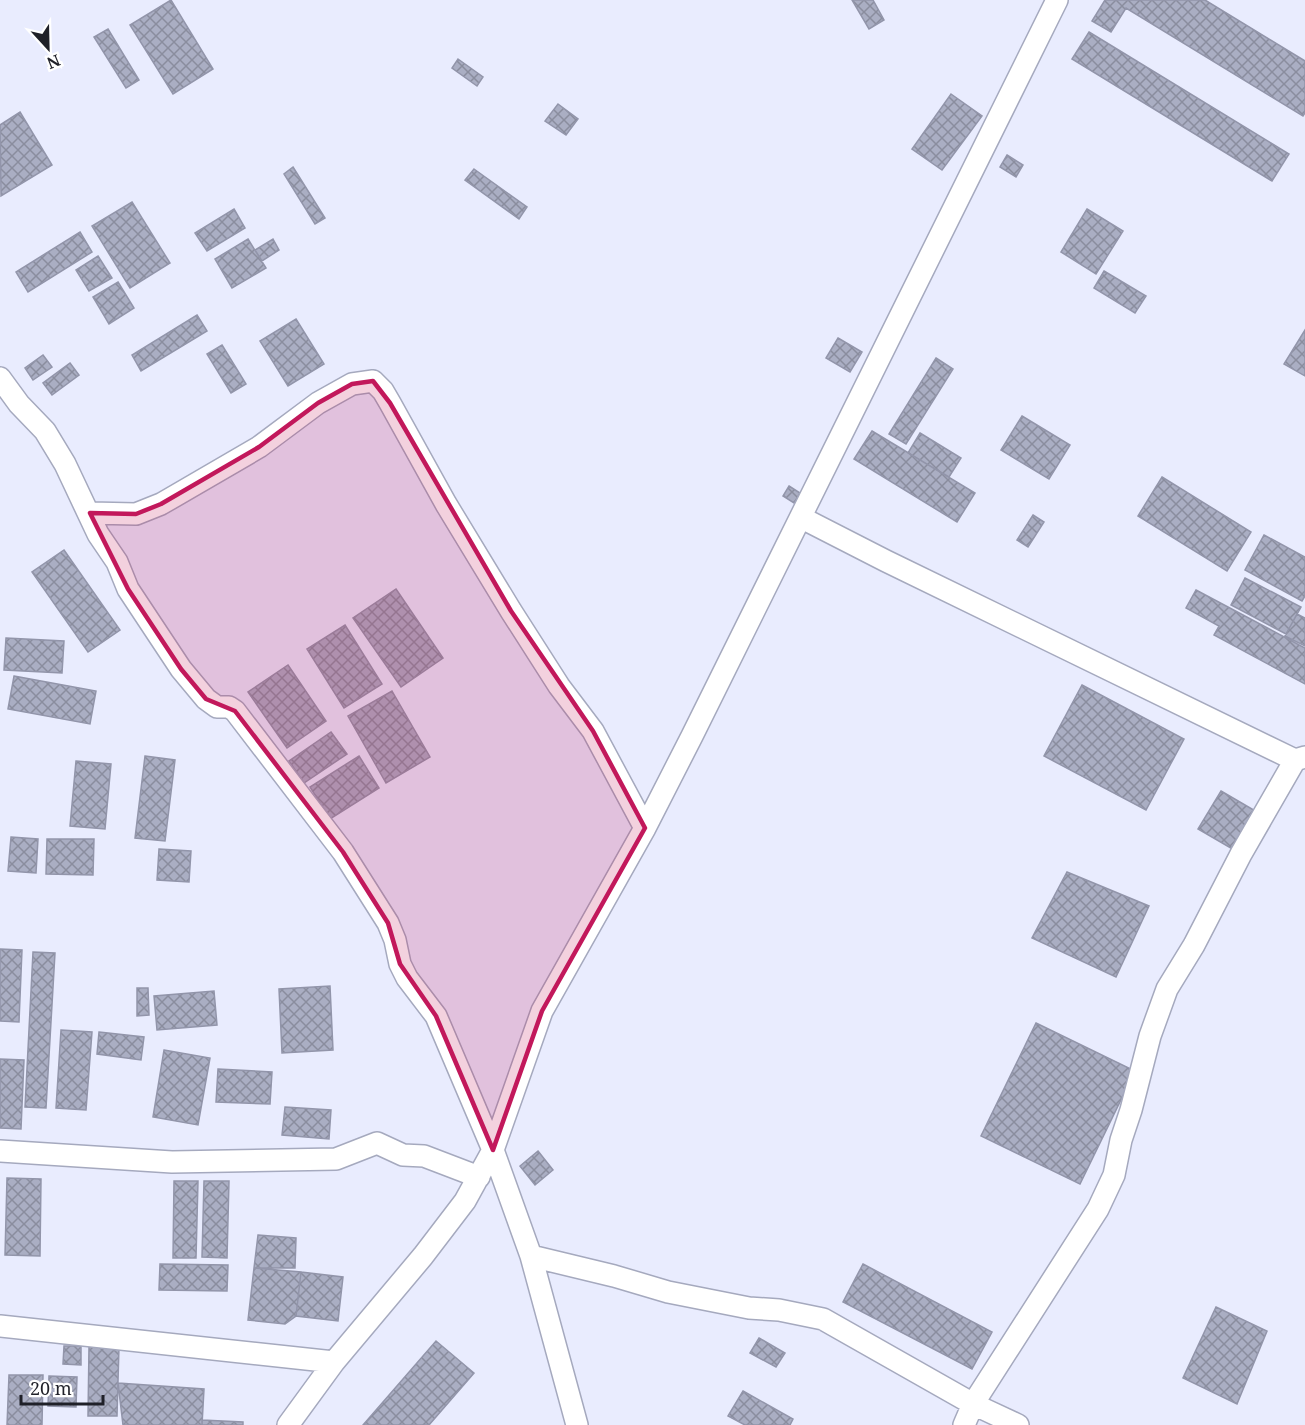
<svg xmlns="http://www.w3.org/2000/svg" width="1305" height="1425" viewBox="0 0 1305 1425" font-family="'Noto Serif',serif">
<defs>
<pattern id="building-cross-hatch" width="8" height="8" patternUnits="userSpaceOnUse" patternTransform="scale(1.5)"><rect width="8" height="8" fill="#aaaec3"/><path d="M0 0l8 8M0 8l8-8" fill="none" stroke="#8a8d9e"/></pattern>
</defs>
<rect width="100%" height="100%" fill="#e9ecfe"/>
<!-- building -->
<path fill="url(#building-cross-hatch)" stroke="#9295aa" stroke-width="1.5" d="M171,0L213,69L173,94L130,25Z
M852,0H873L884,20L869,29Z
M1105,0H1205L1305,61V113L1303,116L1126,8L1111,32L1092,21Z
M108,29L139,80L126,88L94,37Z
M1089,32L1289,154L1272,181L1072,59Z
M458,59L483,77L477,86L452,68Z
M951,94L982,116L942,170L912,149Z
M558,104L578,119L566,135L545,121Z
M20,112L52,165L1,196L0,125Z
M1007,155L1023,165L1016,177L1000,167Z
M293,167L325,218L315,224L284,174Z
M474,169L527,207L519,219L465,180Z
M132,202L170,263L130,288L92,226Z
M234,209L245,228L207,251L195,233Z
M1087,209L1123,231L1096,274L1061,252Z
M80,232L92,252L28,292L16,272Z
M248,239L266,268L232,288L215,259Z
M273,239L279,250L262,261L255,250Z
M98,256L112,278L89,291L76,270Z
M1104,271L1146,296L1135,313L1094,288Z
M118,282L134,308L109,324L93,297Z
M197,315L207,331L141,371L132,355Z
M296,319L324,364L288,386L260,341Z
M1305,330V376L1284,364Z
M838,338L862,352L850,372L826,358Z
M222,345L246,384L231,393L207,354Z
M43,355L52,367L33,380L25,368Z
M936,358L953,369L906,444L889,434Z
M70,363L79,375L52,395L43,383Z
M1022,416L1070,445L1049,479L1001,450Z
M872,431L975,493L957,522L854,459Z
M920,433L961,458L949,477L908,453Z
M1162,477L1251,532L1227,571L1138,516Z
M789,486L800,493L794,503L783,496Z
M1033,515L1044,522L1028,547L1017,540Z
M1264,535L1305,557V596L1302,601L1245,570Z
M64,550L120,630L88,652L32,572Z
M1245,578L1301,607L1286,634L1231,605Z
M396,589L443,658L401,687L353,618Z
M1196,590L1305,648V684L1214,635L1219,626L1186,608Z
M1297,614L1305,618V646L1285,636Z
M345,625L382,684L344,708L307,649Z
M6,638L64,641L62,673L4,670Z
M288,665L326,721L287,748L248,692Z
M14,676L96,691L90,724L8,709Z
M1082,685L1184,739L1146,810L1044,756Z
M392,691L430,757L386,783L348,716Z
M331,732L347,754L304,783L289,761Z
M145,756L175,760L165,841L135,838Z
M359,756L379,788L330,819L310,787Z
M76,761L111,764L105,829L70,826Z
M1221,791L1264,816L1241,854L1198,829Z
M11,837L38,839L36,873L8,871Z
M47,839H94L93,875L46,874Z
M159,849L191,851L189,882L157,880Z
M1067,872L1149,906L1116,977L1032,938Z
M0,949L22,950L19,1022L0,1021Z
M33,952L55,953L46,1108L25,1107Z
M330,986L333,1050L282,1053L279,989Z
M137,988H148L149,1015L137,1016Z
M214,991L217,1025L157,1030L154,996Z
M1036,1023L1135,1071L1080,1184L981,1136Z
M61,1030L92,1032L86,1110L56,1108Z
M99,1032L144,1037L141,1060L97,1054Z
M164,1050L210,1058L198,1125L153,1117Z
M0,1059L24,1060L21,1129L0,1128Z
M218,1069L272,1072L270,1104L216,1102Z
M285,1107L331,1110L329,1139L282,1135Z
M538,1151L553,1170L535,1185L520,1166Z
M7,1178L41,1179L40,1256L5,1255Z
M174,1181H198L196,1258H173Z
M204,1181H229L227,1258L202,1257Z
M258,1235L296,1238L295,1268H254Z
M160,1264L228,1265L227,1291L159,1290Z
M863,1264L992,1332L972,1369L843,1302Z
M254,1268L301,1272L296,1316L285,1324L248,1320Z
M301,1272L343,1277L338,1321L296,1316Z
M1216,1307L1267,1331L1237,1404L1183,1378Z
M759,1338L785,1353L776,1367L750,1353Z
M436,1341L474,1373L429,1425H363Z
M64,1346H81V1365L63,1364Z
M89,1347H119L117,1416H88Z
M9,1375H43L42,1425H7Z
M49,1376L77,1377L76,1407L48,1406Z
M118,1383L204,1389L202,1425H123Z
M743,1391L793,1419L790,1425H745L728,1416Z
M202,1420L243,1422V1425H202Z"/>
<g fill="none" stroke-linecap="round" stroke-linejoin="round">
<!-- street casing -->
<g stroke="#a5a9be" stroke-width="24">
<path id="street" d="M0,378L19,404L45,431L65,464L98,534L117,562L128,589L181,669L206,699L217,707H229L235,711L343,852L388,923L395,940L400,964L407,978L436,1016L493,1150L531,1256L577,1425
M90,513L136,514L161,504L259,447L318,403L352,384L373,381L383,391L390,403L446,504L511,611L559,686L593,731L645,828
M802,518L886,561L1295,760L1305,757
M0,1151L172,1162L336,1159L377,1143L403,1155L424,1156L479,1177
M531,1256L614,1276L668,1292L749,1308L779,1310L823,1319L973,1404L1018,1425
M0,1326L334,1362
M288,1425L334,1362L423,1256L465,1201L493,1150L542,1011L645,828L692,736L1057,0
M964,1425L973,1404L1098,1209L1114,1175L1121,1140L1131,1110L1150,1036L1167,989L1194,945L1241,854L1295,760"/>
</g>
<!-- street -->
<use href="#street" stroke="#fff" stroke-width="21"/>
</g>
<!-- marked area -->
<path fill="#c2185b" fill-opacity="0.2" stroke="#c2185b" stroke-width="4.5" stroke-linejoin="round" d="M373,381L390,403L511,611L593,731L645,828L542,1011L493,1150L436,1016L400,964L388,923L343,852L235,711L206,699L181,669L128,589L90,513L136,514L161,504L259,447L318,403L352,384Z"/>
<!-- north arrow -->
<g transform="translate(48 48) rotate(158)" stroke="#ffffff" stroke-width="4.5" paint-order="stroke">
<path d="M0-4.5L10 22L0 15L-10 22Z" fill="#1f2028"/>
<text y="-9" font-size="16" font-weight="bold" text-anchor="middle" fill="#1f2028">N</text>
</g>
<!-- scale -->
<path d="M21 1395v9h82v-9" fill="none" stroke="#1f2028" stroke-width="3"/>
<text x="30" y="1395" font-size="18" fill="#1f2028" stroke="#ffffff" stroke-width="4.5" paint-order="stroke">20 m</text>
</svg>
